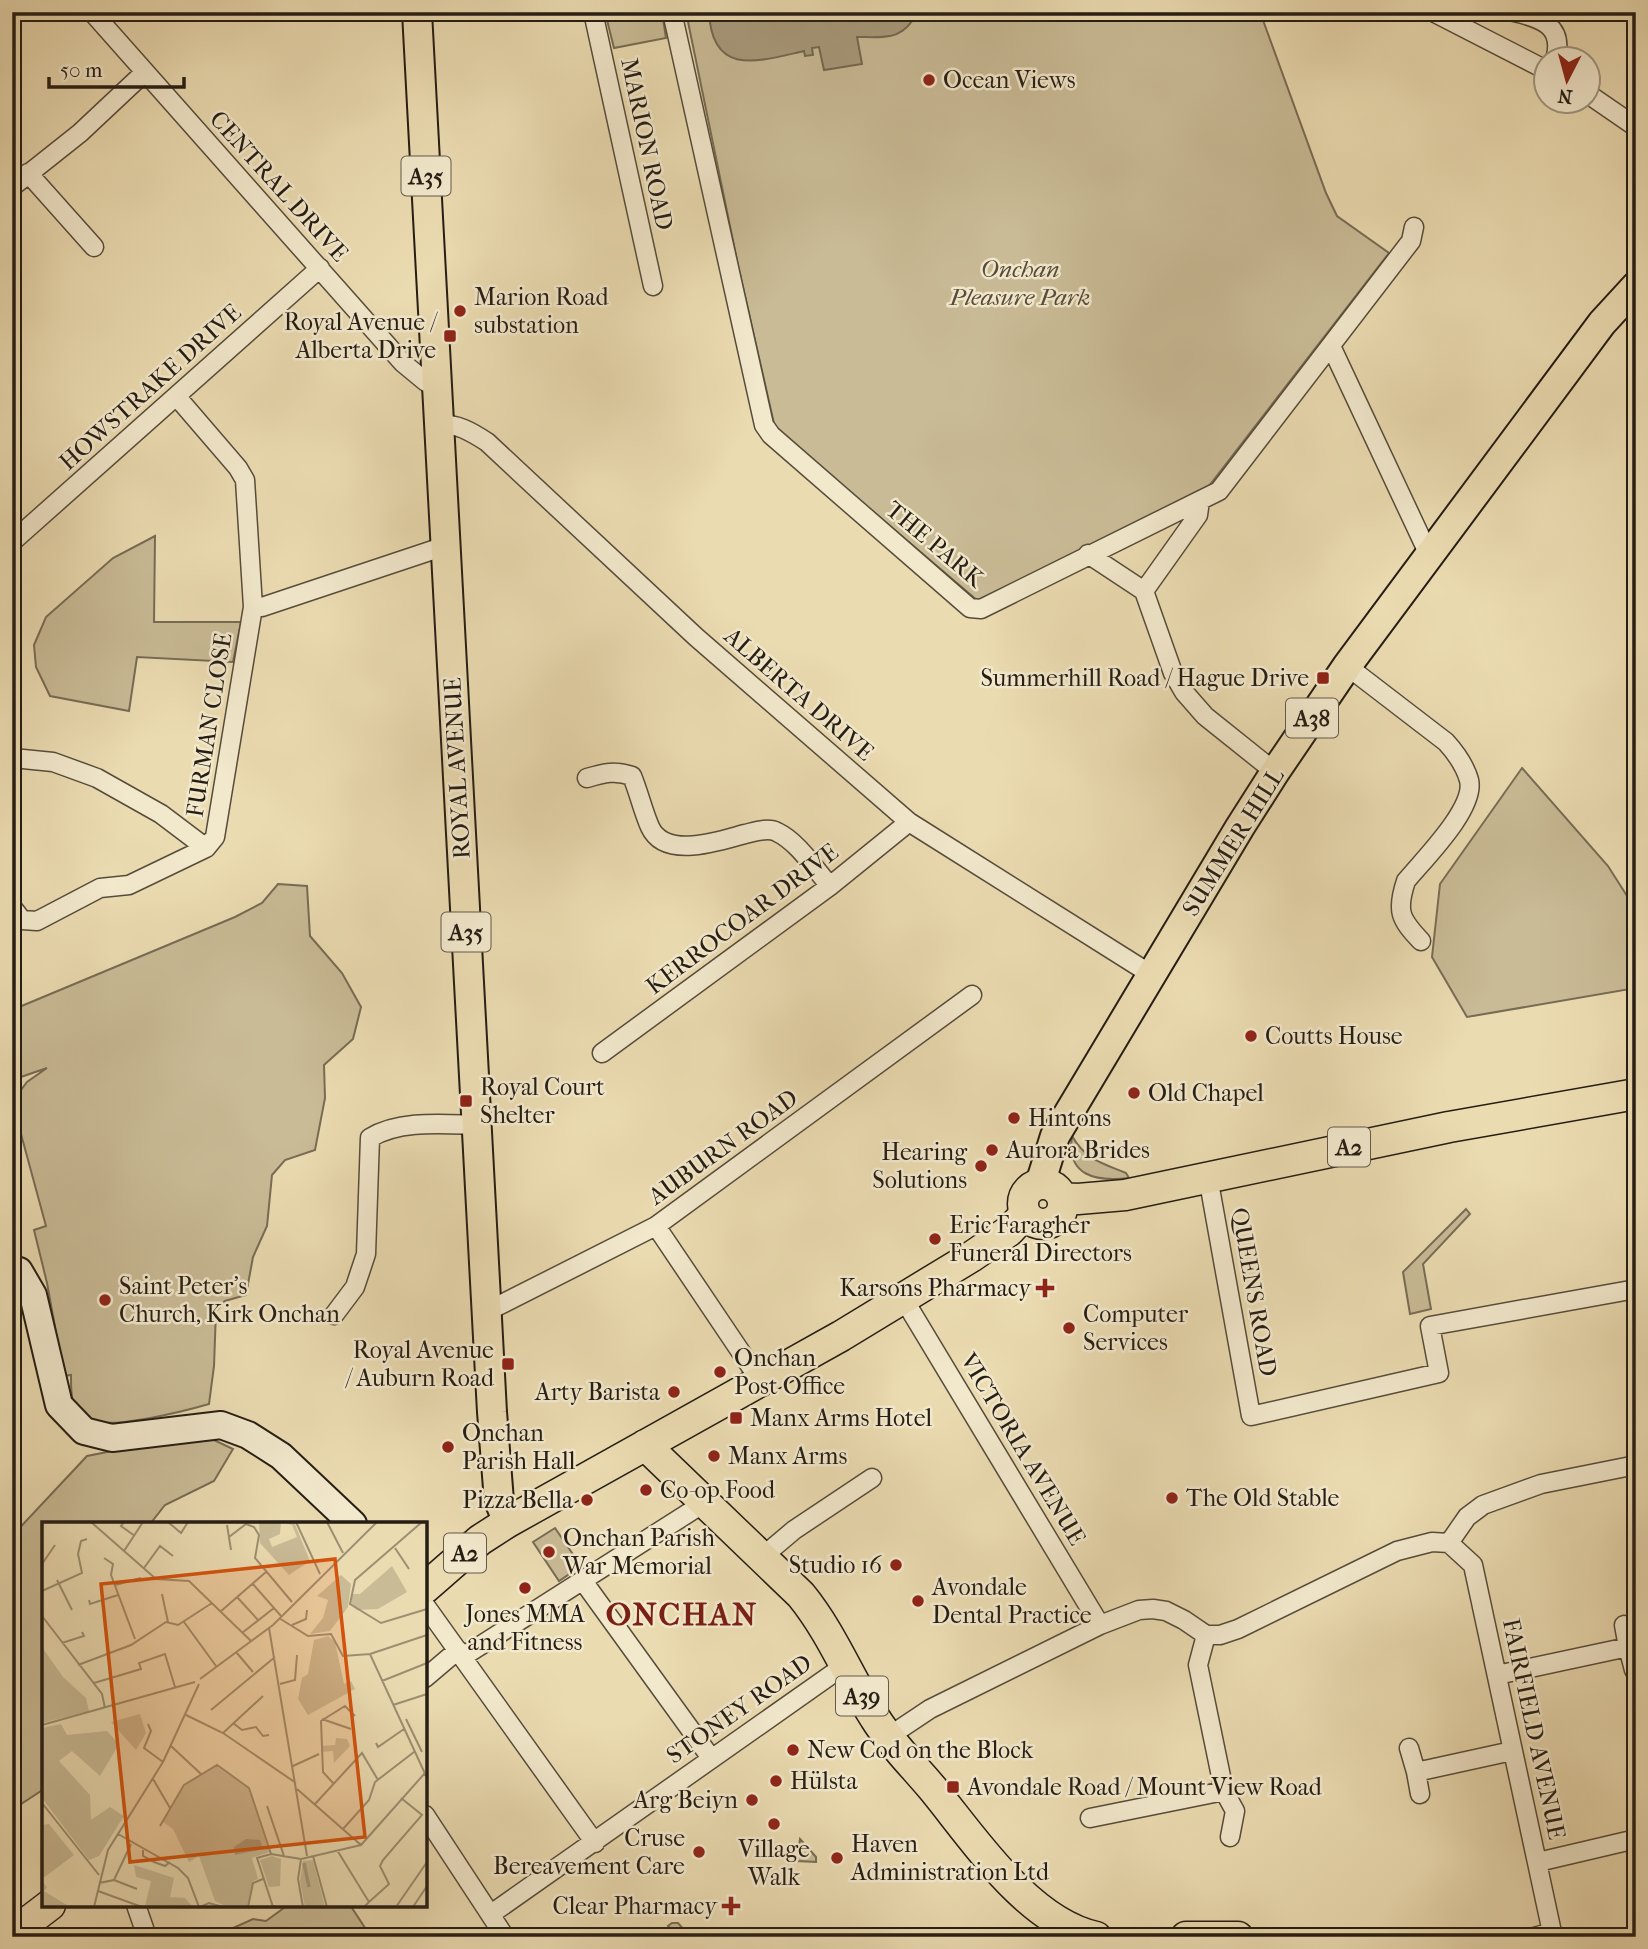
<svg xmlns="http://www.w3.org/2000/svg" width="1648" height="1949" viewBox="0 0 1648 1949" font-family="'IM FELL French Canon',serif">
<rect width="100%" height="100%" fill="#ebdbb1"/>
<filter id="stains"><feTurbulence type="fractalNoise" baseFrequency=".00286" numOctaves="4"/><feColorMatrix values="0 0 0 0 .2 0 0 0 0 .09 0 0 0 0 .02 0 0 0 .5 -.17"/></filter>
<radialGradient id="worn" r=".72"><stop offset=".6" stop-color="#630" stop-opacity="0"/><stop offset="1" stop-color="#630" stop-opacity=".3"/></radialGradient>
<!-- green -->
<path fill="#c9bb96" stroke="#776c55" stroke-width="2" d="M605,12H662L666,38L614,48Z
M686,12H1260L1326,193L1337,216L1389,253L1202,495L978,601L775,428L738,265Z
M155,536L154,622H241L233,662L137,657L129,711L50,696L36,667L34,645L46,617L113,558Z
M1522,768L1608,866L1636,910V988L1467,1017L1432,957L1440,884Z
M278,884L307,886L310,936L342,973L361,1007L353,1039L324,1065L325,1098L315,1150L285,1160L272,1175L267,1226L253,1257L246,1295L225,1301L216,1311L214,1366L209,1404C185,1411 107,1431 86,1419C70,1409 71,1391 71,1375L64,1376L47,1283L34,1230L46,1226L18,1123V1094L27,1082L47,1068L12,1080V1010L235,917L262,903Z
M1072,1136C1086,1160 1102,1163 1126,1173L1129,1178C1096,1182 1066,1176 1072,1136Z
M1466,1209L1470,1214L1423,1264L1431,1309L1410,1314L1403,1272Z
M178,1438L214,1440L233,1449L214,1481L165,1505L150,1524H44V1789L12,1810V1536L87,1456Z
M555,1528L581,1566L559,1581L533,1542Z
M800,1839L816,1857V1862L797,1861Z
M288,1905H350L371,1937H213L253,1919L266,1921Z
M672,1923H678L686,1932L696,1933V1937H677L668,1926Z"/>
<!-- water -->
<path fill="#a89a7c" stroke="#746852" stroke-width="2" d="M709,12H757L754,15L756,19L785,12H918C902,41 887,37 857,37L862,64L824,70L819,47L812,48L813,55L805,56L804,51C760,61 712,78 709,12Z"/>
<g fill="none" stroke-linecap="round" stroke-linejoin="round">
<!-- minor casing -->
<g stroke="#564c3b" stroke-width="21">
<path id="minor" d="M92,12L403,363L426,382H436
M593,12L653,286
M672,12L764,425L771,435L970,608L981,609L1219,491L1411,241L1414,227
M1433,12L1546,70
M1514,12C1541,18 1565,26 1555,60
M1588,94L1636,127
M28,173L94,247
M12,187L80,133L145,72
M1331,346L1430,557
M438,424C458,424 470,431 487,442L696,637L909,822L1152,975
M12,542L320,268
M1088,554L1144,591L1173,673L1184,692L1205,716L1275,772
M1144,591L1198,515L1200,501
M253,607H262L445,546
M1347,666L1446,742C1456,753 1465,766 1469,780C1476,808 1424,859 1406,881C1396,911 1400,919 1421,941
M13,758L53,762L97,778L161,814L206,848
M587,778C604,773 615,770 632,776C639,793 643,811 650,827C665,860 719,841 745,834C754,832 768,827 777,832C798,842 814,868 830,886
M12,907L22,920L37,921L100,888L129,885L206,848L215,837L253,607L245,480L238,468L177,397
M602,1053L830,886L909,822
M1208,1177L1251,1416L1439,1373L1430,1326L1636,1289
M656,1226L761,1382
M903,1298L1100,1625
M486,1312L656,1226L972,995
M334,1315L355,1287L366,1254L370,1138C399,1120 442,1124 475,1125
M1449,1543L1473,1565L1553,1937
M762,1557L794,1530L872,1478
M583,1581L711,1758
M425,1605L595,1843
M1624,1625L1628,1647
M1206,1635L1198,1665L1224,1791L1235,1811L1230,1837
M464,1656L704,1503
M1497,1675L1628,1647L1634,1670
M425,1678L458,1650
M888,1737L930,1709L1100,1625L1139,1610L1153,1609L1166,1611L1184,1620L1206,1635H1220L1238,1629L1397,1551L1432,1542L1449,1543L1467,1517L1483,1505L1541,1484L1636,1465
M1409,1748L1416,1772L1512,1751
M1416,1772L1420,1794
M425,1815L505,1937
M1090,1818L1224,1791
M1538,1862L1636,1839
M136,1905L147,1937
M491,1914L845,1665
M1534,1937L1552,1932"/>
</g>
<!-- secondary casing -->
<g stroke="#251d14" stroke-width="30">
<path id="secondary" d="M12,1269L19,1271L33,1295L59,1405L84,1431L112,1438L221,1425L248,1435L281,1456L353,1524"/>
</g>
<!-- primary casing -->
<g stroke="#251d14" stroke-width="32">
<path id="primary" d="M417,12L492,1412L499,1501L508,1522
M1040,1184L1055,1136L1240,827L1275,772L1347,666L1602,323L1636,286"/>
</g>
<!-- trunk casing -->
<g stroke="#251d14" stroke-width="33">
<path id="trunk" d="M1023 1204a20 20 0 1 1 40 0a20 20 0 1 1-40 0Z
M1062,1198L1078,1199L1125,1195L1449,1127L1636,1094
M645,1445L801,1595C832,1633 849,1678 875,1718C891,1744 913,1765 933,1789C974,1839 1028,1922 1096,1937
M425,1588L480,1540L508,1522L841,1336L971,1257L1009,1231L1025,1214
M12,1934L50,1905
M1186,1937H1238"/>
</g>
<!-- minor -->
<use href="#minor" stroke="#f2e8cc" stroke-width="18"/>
<!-- secondary -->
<use href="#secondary" stroke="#f2e8cc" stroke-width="26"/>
<!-- primary -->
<use href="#primary" stroke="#ebdbb1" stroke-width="28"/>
<!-- trunk -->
<use href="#trunk" stroke="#ebdbb1" stroke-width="30"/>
</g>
<!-- markers -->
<g fill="#8f2418" stroke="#f2e8cc" stroke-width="2.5">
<circle cx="929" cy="80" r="7"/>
<circle cx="460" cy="311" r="7"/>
<rect x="443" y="329" width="14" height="14" rx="3.5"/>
<rect x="1316" y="671" width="14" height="14" rx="3.5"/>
<circle cx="1251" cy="1036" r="7"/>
<circle cx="1134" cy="1093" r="7"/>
<rect x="459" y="1094" width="14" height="14" rx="3.5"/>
<circle cx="1014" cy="1118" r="7"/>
<circle cx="992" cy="1150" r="7"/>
<circle cx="981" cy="1166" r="7"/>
<circle cx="935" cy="1239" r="7"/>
<path d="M1041.5 1277.5h7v7h7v7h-7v7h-7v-7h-7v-7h7z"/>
<circle cx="105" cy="1300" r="7"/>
<circle cx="1069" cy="1328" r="7"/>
<rect x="501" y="1357" width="14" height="14" rx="3.5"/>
<circle cx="720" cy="1372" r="7"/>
<circle cx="674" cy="1392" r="7"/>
<rect x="729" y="1411" width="14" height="14" rx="3.5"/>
<circle cx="448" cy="1447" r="7"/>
<circle cx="714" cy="1456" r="7"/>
<circle cx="646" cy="1490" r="7"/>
<circle cx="1172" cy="1498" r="7"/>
<circle cx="587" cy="1500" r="7"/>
<circle cx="549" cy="1552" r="7"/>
<circle cx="896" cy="1565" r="7"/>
<circle cx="525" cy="1588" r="7"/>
<circle cx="918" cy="1601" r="7"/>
<circle cx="793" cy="1750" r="7"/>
<circle cx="776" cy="1781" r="7"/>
<rect x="946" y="1780" width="14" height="14" rx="3.5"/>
<circle cx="752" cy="1800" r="7"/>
<circle cx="774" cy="1824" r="7"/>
<circle cx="699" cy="1852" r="7"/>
<circle cx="837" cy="1858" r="7"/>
<path d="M727.5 1895.5h7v7h7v7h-7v7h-7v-7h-7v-7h7z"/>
</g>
<g text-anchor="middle" stroke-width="5" stroke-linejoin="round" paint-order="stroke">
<!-- shield labels -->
<g fill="#f2e8cc" stroke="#625a4b" stroke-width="2">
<rect x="401.5" y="156.5" width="49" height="39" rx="5"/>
<rect x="1286" y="698.5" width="52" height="39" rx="5"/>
<rect x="441.5" y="912.5" width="49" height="39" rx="5"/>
<rect x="1328" y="1127.5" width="42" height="39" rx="5"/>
<rect x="444" y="1533.5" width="42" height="39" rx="5"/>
<rect x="836" y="1676.5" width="52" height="39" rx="5"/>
</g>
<g font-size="23" font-weight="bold" fill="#251d14">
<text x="426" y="184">A35</text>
<text x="1312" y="726">A38</text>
<text x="466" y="940">A35</text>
<text x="1349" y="1155">A2</text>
<text x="465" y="1561">A2</text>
<text x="862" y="1704">A39</text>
</g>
<!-- poi labels -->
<g font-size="24" fill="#251d14" stroke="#f2e8cc" text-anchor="start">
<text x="943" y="88">Ocean Views</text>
<text x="474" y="305">Marion Road<tspan x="474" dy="28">substation</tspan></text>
<text x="436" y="330" text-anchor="end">Royal Avenue /<tspan x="436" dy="28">Alberta Drive</tspan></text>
<text x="1309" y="686" text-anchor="end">Summerhill Road / Hague Drive</text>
<text x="1265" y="1044">Coutts House</text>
<text x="480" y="1095">Royal Court<tspan x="480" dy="28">Shelter</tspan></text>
<text x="1148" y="1101">Old Chapel</text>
<text x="1028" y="1126">Hintons</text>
<text x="1006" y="1158">Aurora Brides</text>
<text x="967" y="1160" text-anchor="end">Hearing<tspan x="967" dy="28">Solutions</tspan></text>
<text x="949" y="1233">Eric Faragher<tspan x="949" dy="28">Funeral Directors</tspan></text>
<text x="119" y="1294">Saint Peter's<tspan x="119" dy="28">Church, Kirk Onchan</tspan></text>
<text x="1031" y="1296" text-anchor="end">Karsons Pharmacy</text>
<text x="1083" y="1322">Computer<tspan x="1083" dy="28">Services</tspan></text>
<text x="494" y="1358" text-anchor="end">Royal Avenue<tspan x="494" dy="28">/ Auburn Road</tspan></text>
<text x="734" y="1366">Onchan<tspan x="734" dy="28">Post Office</tspan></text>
<text x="660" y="1400" text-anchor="end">Arty Barista</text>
<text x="750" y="1426">Manx Arms Hotel</text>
<text x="462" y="1441">Onchan<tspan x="462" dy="28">Parish Hall</tspan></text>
<text x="728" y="1464">Manx Arms</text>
<text x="660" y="1498">Co-op Food</text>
<text x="1186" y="1506">The Old Stable</text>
<text x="573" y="1508" text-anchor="end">Pizza Bella</text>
<text x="563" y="1546">Onchan Parish<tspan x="563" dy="28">War Memorial</tspan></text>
<text x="882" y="1573" text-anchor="end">Studio 16</text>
<text x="932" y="1595">Avondale<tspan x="932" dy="28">Dental Practice</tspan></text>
<text x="525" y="1622" text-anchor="middle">Jones MMA<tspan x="525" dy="28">and Fitness</tspan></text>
<text x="807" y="1758">New Cod on the Block</text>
<text x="790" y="1789">Hülsta</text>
<text x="967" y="1795">Avondale Road / Mount View Road</text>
<text x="738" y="1808" text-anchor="end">Arg Beiyn</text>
<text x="685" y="1846" text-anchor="end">Cruse<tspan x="685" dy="28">Bereavement Care</tspan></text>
<text x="851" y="1852">Haven<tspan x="851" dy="28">Administration Ltd</tspan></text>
<text x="774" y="1857" text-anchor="middle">Village<tspan x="774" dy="28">Walk</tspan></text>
<text x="717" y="1914" text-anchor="end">Clear Pharmacy</text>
</g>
<!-- street labels -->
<g font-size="24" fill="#251d14" stroke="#f2e8cc">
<text transform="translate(647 144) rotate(78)" y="8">MARION ROAD</text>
<text transform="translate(279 186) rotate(48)" y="8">CENTRAL DRIVE</text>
<text transform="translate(150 387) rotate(-42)" y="8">HOWSTRAKE DRIVE</text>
<text transform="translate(935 544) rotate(40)" y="8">THE PARK</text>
<text transform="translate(799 694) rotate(41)" y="8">ALBERTA DRIVE</text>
<text transform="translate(209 725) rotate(-81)" y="8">FURMAN CLOSE</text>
<text transform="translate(457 768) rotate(-93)" y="8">ROYAL AVENUE</text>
<text transform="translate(1233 842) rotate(-58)" y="8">SUMMER HILL</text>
<text transform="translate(742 919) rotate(-37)" y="8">KERROCOAR DRIVE</text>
<text transform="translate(723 1147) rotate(-36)" y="8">AUBURN ROAD</text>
<text transform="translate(1254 1292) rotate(80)" y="8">QUEENS ROAD</text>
<text transform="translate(1023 1449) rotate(59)" y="8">VICTORIA AVENUE</text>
<text transform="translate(739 1709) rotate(-35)" y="8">STONEY ROAD</text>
<text transform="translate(1534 1729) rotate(78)" y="8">FAIRFIELD AVENUE</text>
</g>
<!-- park labels -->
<g font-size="24" font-style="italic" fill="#564c3b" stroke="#f2e8cc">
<text x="1020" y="277">Onchan<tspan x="1020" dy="28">Pleasure Park</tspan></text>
</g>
<!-- district labels -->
<g font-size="32" font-weight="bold" letter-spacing="2" fill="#7a1f14" stroke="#f2e8cc">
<text x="682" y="1625">ONCHAN</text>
</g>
</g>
<!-- overview -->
<g transform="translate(42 1522)">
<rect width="385" height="385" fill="#ebdbb1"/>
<path d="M217,0H239L238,12L227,17L230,25L255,15L250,3L242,1L252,0L268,39L247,53L218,21ZM350,44L365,70L336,87L315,88L309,82L310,72H318ZM299,53L309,62L306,85L288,109L268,112L281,96L286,78L275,74ZM286,114L293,120L302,162L309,159L313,167L266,193L256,177L260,156L266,152L272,118ZM0,125L21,155L44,176L47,189L0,201ZM98,192L104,211L94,228L69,200ZM19,202L25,213L65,209L77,222L58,254L30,229L17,239L48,273L49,298L68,285L82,294L57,334L47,338L0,276V206ZM294,216L305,217L308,224L292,241L291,229L279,230V224L293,223ZM174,244L206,266L227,330L210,336L216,357L211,359L205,385H185L173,379L157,334L147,340L131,307L121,300L144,262ZM7,302L32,333L0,357V303ZM230,334L239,337L238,364L227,365L218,338ZM271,338L283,385H263L258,359L261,339ZM92,343L132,356L128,375L143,376L151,385L103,384L109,359L94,355ZM0,359L5,365L2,369L28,385H0Z" fill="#c9bb96"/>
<path d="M204,317L218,318L221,327L193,333L192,325Z" fill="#a89a7c"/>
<path fill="none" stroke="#a89a7c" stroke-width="3.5" d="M262,341L267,365"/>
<path fill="none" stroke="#9c8f72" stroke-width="2" d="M49,0L114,57L147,59L209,119M82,0L79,4L93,14M126,0L139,11L146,0M254,0L278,52M285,0L301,31M380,0L313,58L308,82L339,101L385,87M185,3L189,28M187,15L204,2L212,5L217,13L213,36L250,80M353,26L367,47M82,29L101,0M62,36L71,42L69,53L93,117M0,42L13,23M102,46L118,24L131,34M15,58L30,88M210,61L239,94M73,63L99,56M0,69L40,51L36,32L39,19L45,17M120,72L126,100M195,75L216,98M47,78L48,82L76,73M178,90L224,50M0,94L60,172L63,186M237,96L266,114L289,112L301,134L328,132L385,256M142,100L174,144M250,103L264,97L265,88M227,106L265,334M200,111L232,86M20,121L42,114L40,110M194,130L211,150M328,132L385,113M36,143L89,123L124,100L136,103L170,81M158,157L231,103L335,0M340,159L385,141M52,161L99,147L97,141L123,132L133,165M238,162L253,158L255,133M351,183L385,172M169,188L233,135M144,193L181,211L254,261M280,197L309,207M364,197L380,230M191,201L200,208L214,205L221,214L227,213M106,202L109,209L102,226L121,240M0,203L153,160M181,211L221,174M334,221L336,225L362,207M129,224L159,252M251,244L277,232M111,257L128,286M291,261L281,250L279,199L303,184L313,194M255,267L319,323L383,251M0,281L57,353M273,282L320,231L336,258M225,284L242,334M118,304L142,263L175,243L207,266L229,332M301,307L327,278L333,260L372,230M76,312L136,346L146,356L157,385M101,328V334L112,340L123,344L128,340M295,328L327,380L322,385M271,334L285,385M72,358L95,367M57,361L72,358L89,322M56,369L100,385M327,380L347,362L338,344L341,338L380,293L359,276M52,385L66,328L121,240L157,162M158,385L167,381L181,385M206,385L211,361L221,357M231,385L215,336L229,332L259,337M261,385L256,357L259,337L319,323M354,385L385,340M371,385L385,364"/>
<path fill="#d4530d" fill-opacity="0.15" stroke="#d4530d" stroke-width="3.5" d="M293,37L323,315L88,340L59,62Z"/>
<rect width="385" height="385" fill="none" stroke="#251d14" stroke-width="3.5"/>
</g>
<!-- margin -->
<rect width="1648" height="1949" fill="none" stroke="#ebdbb1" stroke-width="42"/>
<rect x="14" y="14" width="1620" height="1921" fill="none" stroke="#251d14" stroke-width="3.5"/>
<rect x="21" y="21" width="1606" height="1907" fill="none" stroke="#251d14" stroke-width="2"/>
<!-- north arrow -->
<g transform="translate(1567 80) rotate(186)"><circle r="33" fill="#f2e8cc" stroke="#a09782" stroke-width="2"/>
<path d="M0-5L12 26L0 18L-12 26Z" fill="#8f2418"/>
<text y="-10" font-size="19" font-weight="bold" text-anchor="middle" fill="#251d14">N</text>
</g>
<!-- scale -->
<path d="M49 77v10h135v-10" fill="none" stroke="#251d14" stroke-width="3.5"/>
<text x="60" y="77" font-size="21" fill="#251d14" stroke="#f2e8cc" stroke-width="5" paint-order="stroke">50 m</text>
<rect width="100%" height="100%" filter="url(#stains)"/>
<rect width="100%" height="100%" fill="url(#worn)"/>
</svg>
